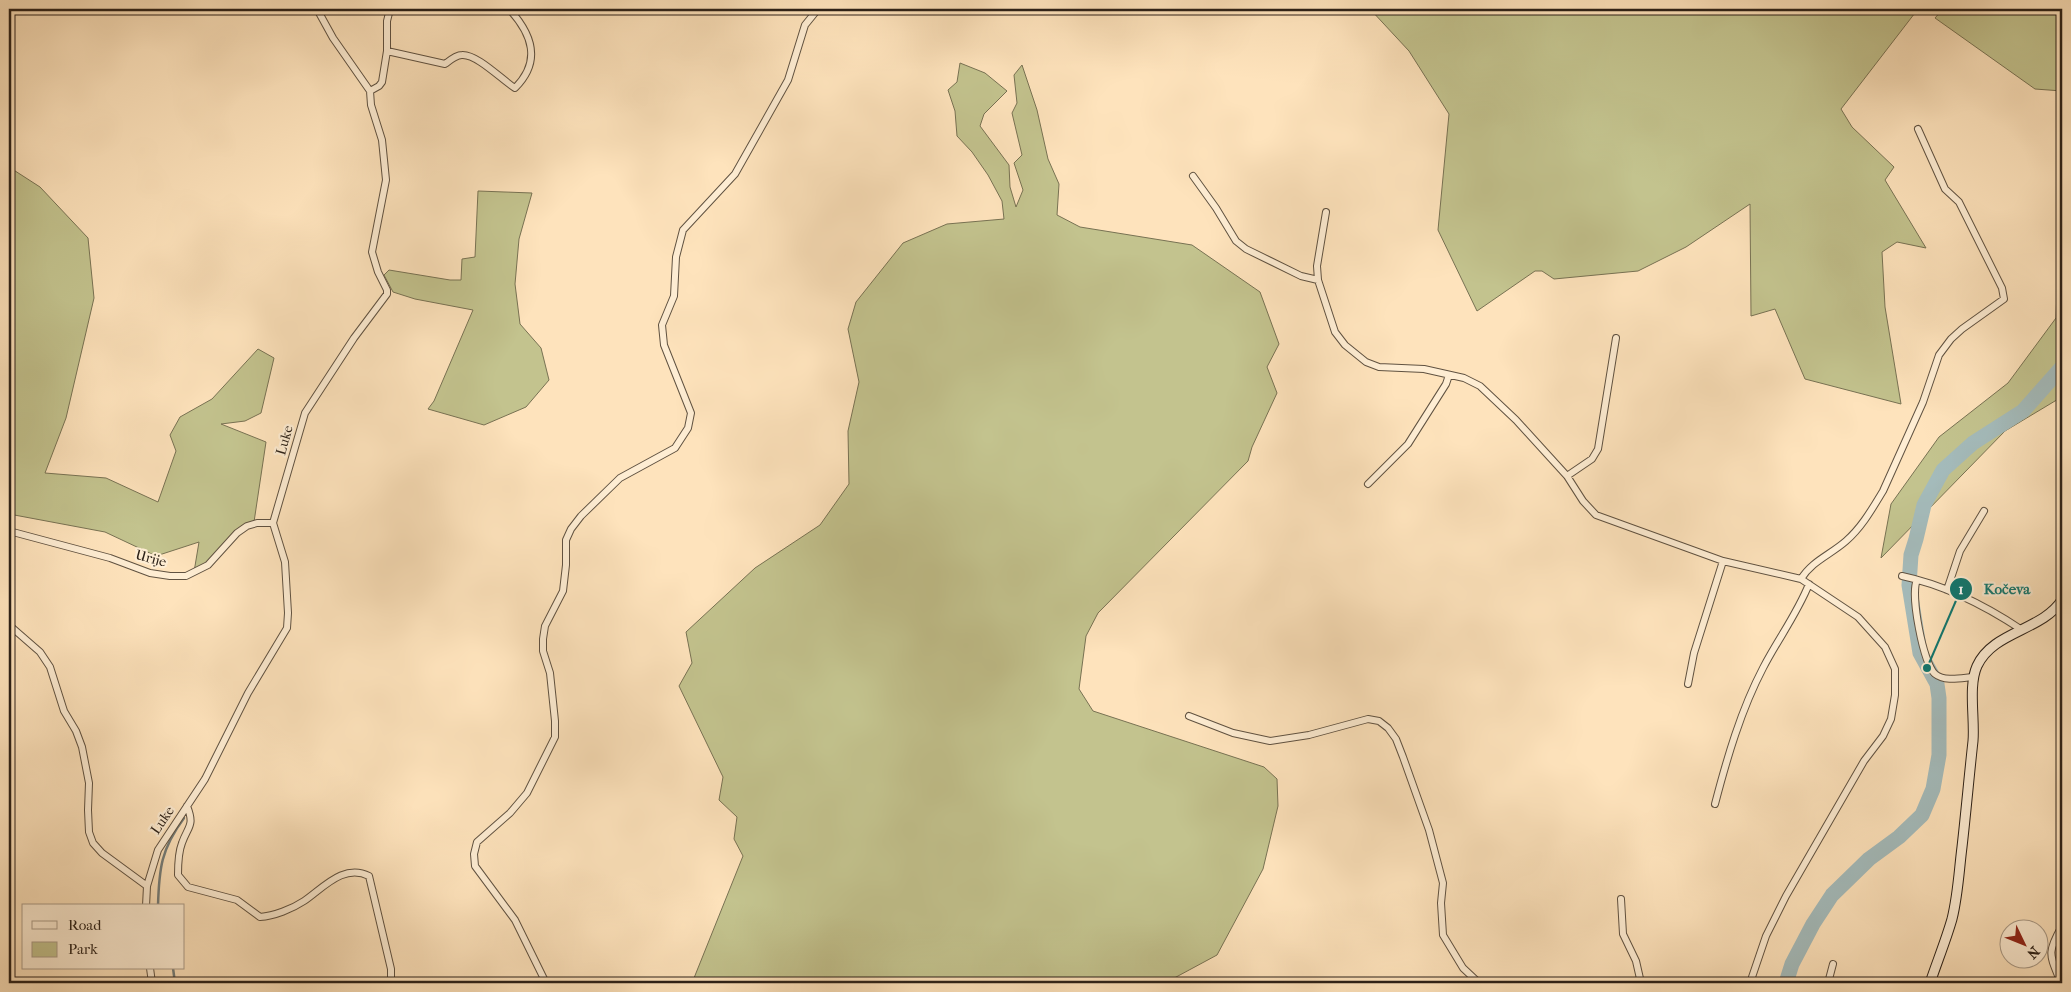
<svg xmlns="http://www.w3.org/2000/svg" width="2071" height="992" viewBox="0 0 2071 992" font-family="'IM FELL French Canon',serif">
<rect width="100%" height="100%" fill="#fee3bc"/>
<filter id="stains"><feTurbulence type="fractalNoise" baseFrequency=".004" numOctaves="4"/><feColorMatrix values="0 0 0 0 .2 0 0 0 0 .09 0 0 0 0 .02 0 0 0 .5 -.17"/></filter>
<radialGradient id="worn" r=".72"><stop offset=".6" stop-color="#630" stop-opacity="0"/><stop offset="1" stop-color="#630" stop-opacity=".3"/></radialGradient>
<!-- green -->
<path fill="#c3c38e" stroke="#787253" d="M1370,9H1918L1841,109L1852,127L1894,167L1885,180L1926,248L1897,242L1882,252L1885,307L1901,404L1805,379L1775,309L1751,316L1750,204L1686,247L1638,271L1554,279L1542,271H1535L1477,311L1438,230L1449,114L1409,51Z
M1943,9H2062V91L2035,89L1935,18Z
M960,63L985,73L1007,91L984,114L980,126L1009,165L1010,187L1016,207L1023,190L1014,163L1022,155L1012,113L1017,103L1014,75L1022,65L1037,110L1048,159L1059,184L1057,215L1080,227L1192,245L1260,292L1279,344L1267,367L1277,393L1252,447L1248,461L1098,613L1086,636L1079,689L1093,711L1264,767L1277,779L1278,806L1263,869L1217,955L1165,983H692L743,856L734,839L737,817L719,800L723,777L679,686L692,663L686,632L755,568L820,525L849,484L848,431L859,382L848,329L856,302L903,243L947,224L1004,219L1002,201L988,175L972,152L957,136L955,111L948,90L957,82Z
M9,167L40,187L88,238L94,298L66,418L45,473L106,478L158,502L176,451L170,435L180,417L212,399L258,349L274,358L261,413L245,421L221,424L266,442L254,522L248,524L212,560L194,572L199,542L156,556L105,532L9,514Z
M478,191L532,193L519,239L515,284L520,324L541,348L549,380L526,407L484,425L428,409L434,401L473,310L415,299L393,292L384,275L389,270L450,280H461L462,259L475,257Z
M2062,227V393L2060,398L2005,431L1881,558L1891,504L1939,437L2008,383L2056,318L2059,231Z"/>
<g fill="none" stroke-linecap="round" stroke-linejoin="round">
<!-- stream -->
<path stroke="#747d7a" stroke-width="2.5" d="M158,906C159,869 161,849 184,818
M173,968L175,983"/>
<!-- river -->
<path stroke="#a4bbbb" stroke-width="15" d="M1786,983L1792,964L1813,924L1832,895L1869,859L1899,837L1922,815L1933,789L1939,755V698L1937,684L1920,653L1909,585L1911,555L1916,539L1924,505L1943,470L1973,443L2023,411L2062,367"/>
<!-- minor casing -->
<g stroke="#605241" stroke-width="8">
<path id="minor" d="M387,51L445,64C450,60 456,55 462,55C477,54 502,80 515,88C542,61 532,34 509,9
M370,91L379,86L382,82L387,51V21L390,9
M1193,176L1216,208L1236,241L1246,249L1301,276L1318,280
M1326,212L1317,266L1318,280L1335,332L1345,345L1366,362L1379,367L1424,369L1464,378L1480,386L1516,420L1567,476L1583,501L1596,515L1723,561L1801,579L1858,617L1885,647L1895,669V695L1891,719L1883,736L1864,761L1786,896L1766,936L1750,983
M1567,476L1592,459L1598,449L1616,338
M1368,484L1408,444L1446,384L1449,375
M9,531L110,558L150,573L170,576H186L208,565L237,533L247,526L257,523H273
M1902,576C1945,585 1986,606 2022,630
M1801,579C1812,561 1830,555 1846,541C1862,527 1872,509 1883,491L1923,402L1939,355L1951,339L1962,329L2004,299L2002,288L1959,202L1945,189L1918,129
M1917,580C1910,594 1923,663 1935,674C1945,682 1961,678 1973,677
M1947,590L1960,551L1984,511
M9,625L40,652L50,667L64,711L76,731L82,747L89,783L88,810L89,832L93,843L102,853L147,886
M1688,684L1694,653L1723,561
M1189,716L1233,733L1270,741L1309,735L1368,719L1379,721L1388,728L1396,739L1403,757L1429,830L1443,883L1441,903L1443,935L1463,968L1479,983
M1715,804C1727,758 1741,710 1763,668C1778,639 1797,614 1809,584
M187,806C195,826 188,826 182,843C178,853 178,865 178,875L188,887L237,900L260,917C274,916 292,909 304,901C323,888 344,863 369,876L391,969V983
M1621,899L1623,934L1636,961L1641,983
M146,906L147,886L158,850L205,779L248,693L287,628L288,613L285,562L273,523L305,413L354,338L387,294V290L378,272L372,252L386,180L382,140L371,105L370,91L333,38L317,9
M9,914H10
M150,968L152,983
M546,983L515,920L475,866L474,854L477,842L510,813L527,793L555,737V721L550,673L543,651V639L545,626L563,591L566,565V540L571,529L581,516L620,478L675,448L688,428L691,413L664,345L662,325L674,296L676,257L683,230L735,174L788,80L805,25L818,9
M1828,983L1833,964
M2061,983C2050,955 2046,954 2062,926"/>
</g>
<!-- secondary casing -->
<g stroke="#2c2118" stroke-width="11">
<path id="secondary" d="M1930,983C1937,962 1946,940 1952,919C1958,895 1959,871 1962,847C1966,812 1969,777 1973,741C1975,719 1968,686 1977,666C1993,631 2042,631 2062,600"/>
</g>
<!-- minor -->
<use href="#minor" stroke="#feedd3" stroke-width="6"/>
<!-- secondary -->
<use href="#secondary" stroke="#feedd3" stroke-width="9"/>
</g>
<g text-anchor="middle" stroke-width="4.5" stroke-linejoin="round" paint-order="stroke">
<!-- street labels -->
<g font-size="14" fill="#2c2118" stroke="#feedd3">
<text transform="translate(284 440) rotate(-74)" y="5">Luke</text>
<text transform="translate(151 558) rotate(15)" y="5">Urije</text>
<text transform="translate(162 820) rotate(-56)" y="5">Luke</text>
</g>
</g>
<!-- callouts -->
<path fill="none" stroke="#0f766e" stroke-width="2" d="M1927 668L1961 589"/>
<g fill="#0f766e" stroke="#feedd3" stroke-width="2">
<circle cx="1927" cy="668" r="5"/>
<circle cx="1961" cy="589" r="12"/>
</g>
<g font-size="15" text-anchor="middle" font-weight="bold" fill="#fff">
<text x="1961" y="594">1</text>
</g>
<g font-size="15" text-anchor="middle" font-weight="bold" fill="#0f766e" stroke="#feedd3" stroke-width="4.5" stroke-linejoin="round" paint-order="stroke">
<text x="2007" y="594">Kočeva</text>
</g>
<!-- margin -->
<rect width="2071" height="992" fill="none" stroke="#fee3bc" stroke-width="30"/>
<rect x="10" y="10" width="2051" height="972" fill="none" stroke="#2c2118" stroke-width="2.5"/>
<rect x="15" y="15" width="2041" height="962" fill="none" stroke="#2c2118"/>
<!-- legend -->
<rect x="22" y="904" width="162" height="65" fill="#feedd3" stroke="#aa9b88"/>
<rect x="32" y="921" width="25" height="8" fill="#feedd3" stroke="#aa9b88"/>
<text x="68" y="930" font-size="15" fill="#2c2118">Road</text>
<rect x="32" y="942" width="25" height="15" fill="#c3c38e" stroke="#aa9b88"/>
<text x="68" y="954" font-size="15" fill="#2c2118">Park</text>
<!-- north arrow -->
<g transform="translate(2024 944) rotate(133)"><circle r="24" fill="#feedd3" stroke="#aa9b88"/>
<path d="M0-4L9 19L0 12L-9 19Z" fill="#8f2418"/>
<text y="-8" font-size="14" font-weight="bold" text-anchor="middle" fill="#2c2118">N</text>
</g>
<rect width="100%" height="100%" filter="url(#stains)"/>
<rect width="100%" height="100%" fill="url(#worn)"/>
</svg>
